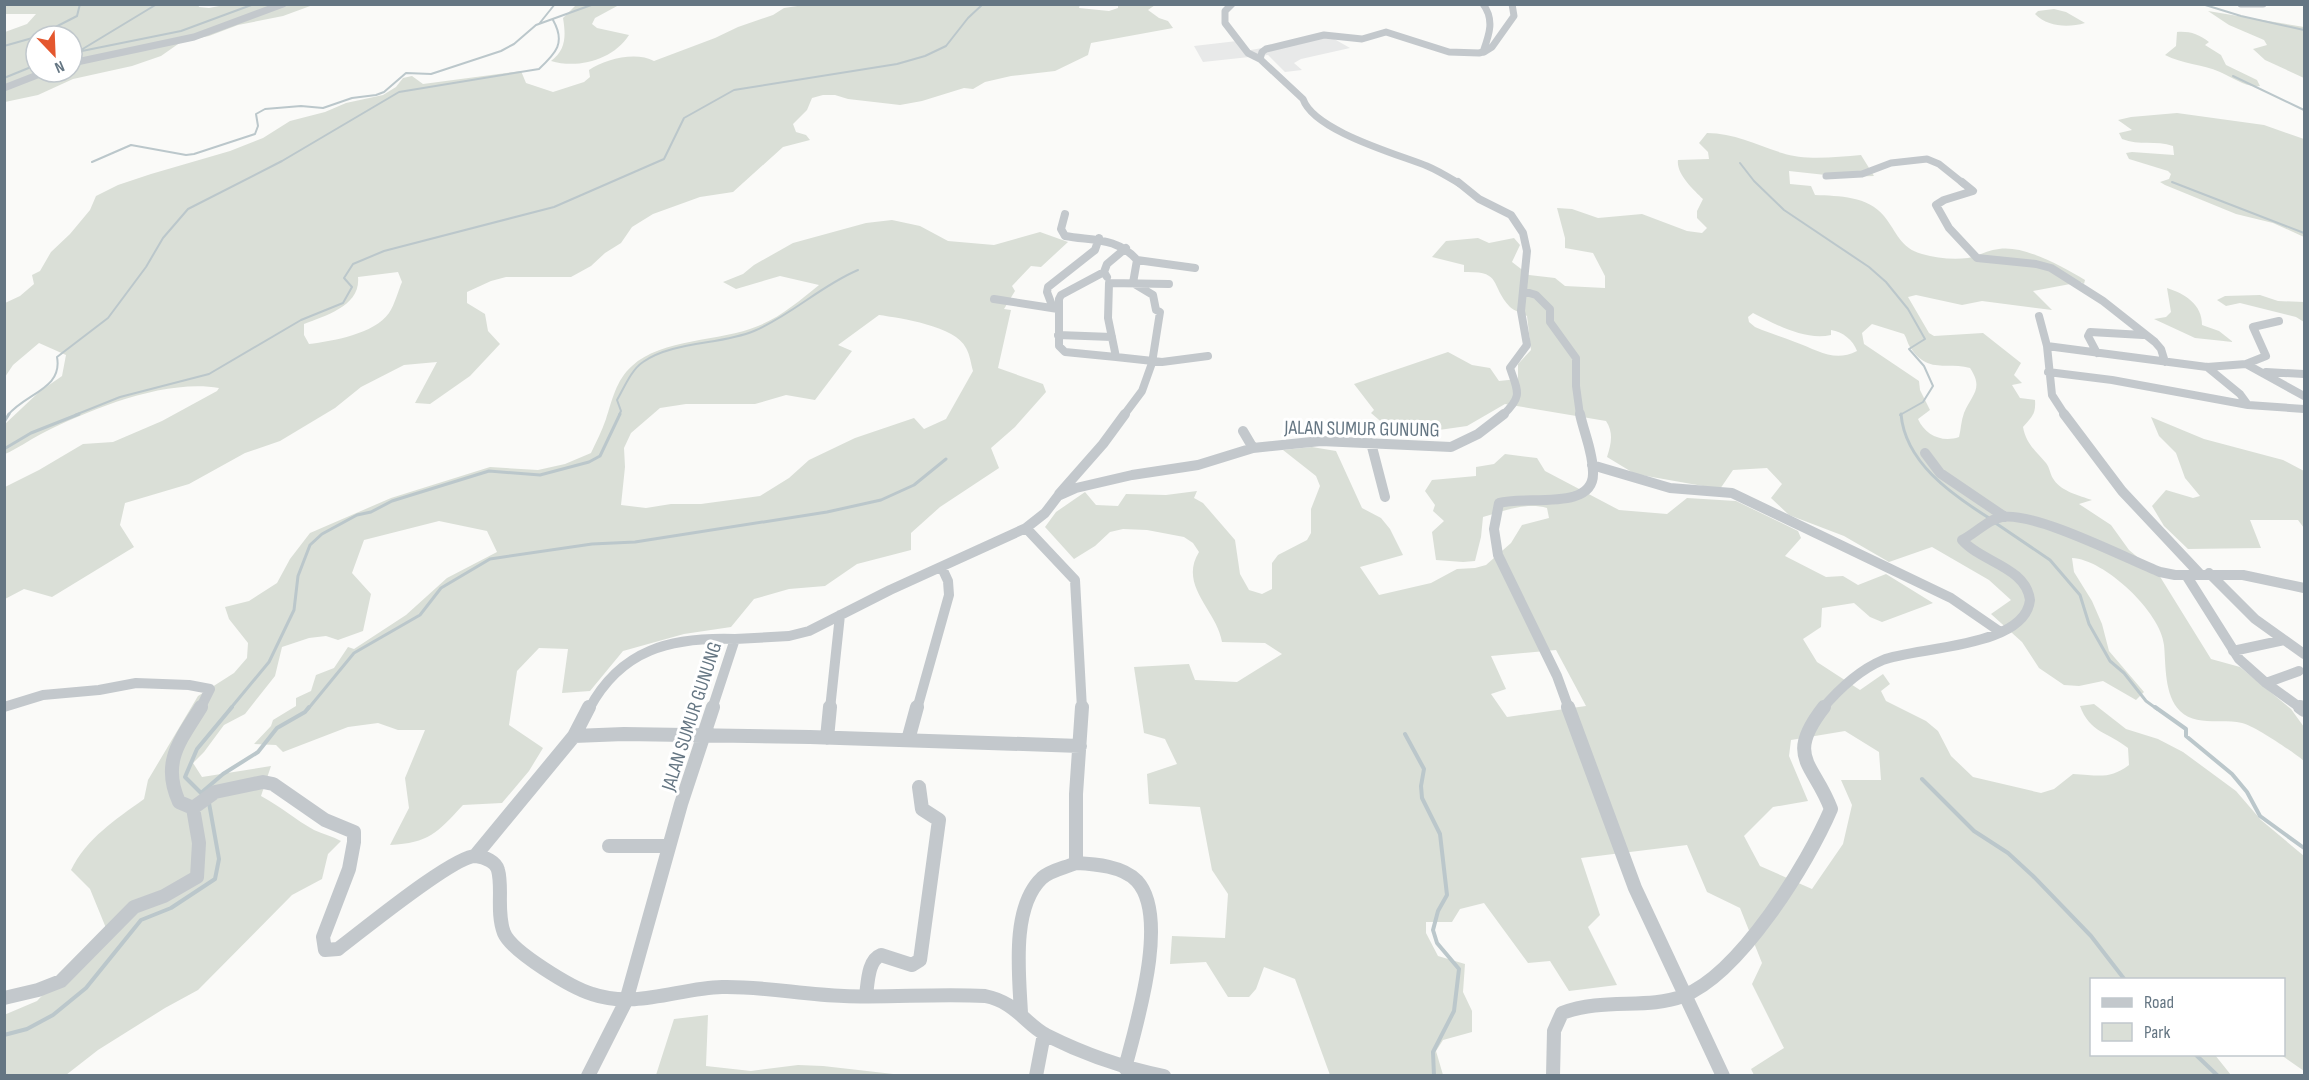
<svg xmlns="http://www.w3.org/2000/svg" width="2309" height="1080" viewBox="0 0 2309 1080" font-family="'Sofia Sans Condensed',sans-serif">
<rect width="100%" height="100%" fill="#fafaf8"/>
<!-- built -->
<path fill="#e8e9e9" d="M1329,36L1350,48L1301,59L1294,63L1302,70L1285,72L1268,55L1203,62L1194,46L1237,41L1245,51Z"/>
<!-- green -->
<path fill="#dadfd7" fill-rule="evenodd" d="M198,4L199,7L209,8L229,4L313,5L283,16L238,25L209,36L181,42L161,56L132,66L73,79L38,95L5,102V32L27,24L36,14H5L4,5ZM36,36H72V72H36Z
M1080,4L1079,8L1109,11L1118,8V5H1155L1148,10L1159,18L1168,21L1173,28L1091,43L1088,55L1055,71L1011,76L985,82L973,89L964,88L922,101L900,105L848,99L835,95H823L812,98L807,110L793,124L796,132L806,135L810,140L783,147L733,192L700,197L653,214L632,227L621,243L605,253L591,266L571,277H506L491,281L467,292V303L485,314L488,331L500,344L470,376L430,404L415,403L437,362L404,365L361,387L335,408L280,441L245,453L189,484L125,503L120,525L134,547L52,597L24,589L5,599V487L39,470L83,444L113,442L162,421L217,391L219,388C164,379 91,409 41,434C29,440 17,449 5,454V424L39,392L62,376L66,355L39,343L13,365L5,377V303L20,296L34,284L32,275L40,271L51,252L70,234L90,210L96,196L118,185L151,174L230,151L263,138L290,121L325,112L346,103L383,95L396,87L403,78L412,76L423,84L521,71L526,83L553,92L584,82L590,77L589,70C605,59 636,51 654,61L715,38L738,27L773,15L784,8L804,5ZM398,272L402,282C398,291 395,304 389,313C374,334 333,341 309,344L304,335V324C325,316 361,306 358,277Z
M576,5H619L595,18L592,24L597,28L629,35C613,60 578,69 551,61C566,50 566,36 563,18Z
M2054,9L2066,12L2085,23C2068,28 2048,27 2035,14L2038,11Z
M2208,11L2304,27V78L2265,60L2253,49L2267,45L2264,40L2229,25Z
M2177,32C2189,31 2199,34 2209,42L2205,45L2221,55L2226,65L2257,80L2260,86C2246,88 2232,77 2220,72C2202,64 2182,64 2165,55L2176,46Z
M2177,113L2264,125L2304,139V237L2273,223L2236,214L2165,185L2160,182L2169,179L2171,174L2168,171L2129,159L2126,153L2132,152L2174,155L2173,146C2156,140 2139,146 2122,139L2119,133L2132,130L2118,120L2131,117Z
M1707,133C1734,133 1757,145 1782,153C1805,161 1836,157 1861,155L1874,176L1844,177L1789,171L1790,184L1811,186L1815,195C1839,196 1868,196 1884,216C1897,232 1900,248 1922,254C1936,258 1953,260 1968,258C1978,256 1988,250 1999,249C2025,245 2063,267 2085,280L2084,284L2081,282L2033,291L2052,310L1982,301L1962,305L1916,295L1908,297L1929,333L1934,336L1983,333L2021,363L2014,375L2022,383L2012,385L2020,398L2035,400C2036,414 2032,417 2023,427C2026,444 2036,451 2046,463C2050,468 2050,475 2054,480C2061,491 2080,496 2092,500L2079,504L2111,525L2129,550L2159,575L2211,659L2240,667L2291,709L2304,727V761C2293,752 2255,726 2242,723C2222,718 2196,727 2180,711C2164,695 2166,665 2164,645C2161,612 2104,559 2072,558L2074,572L2092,601L2102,624L2109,651L2144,692L2136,700L2103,681L2079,686L2064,685L2039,668L2022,642L1991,614L2011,600L1989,580L1932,547L1889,562L1844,536L1789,515L1771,498L1782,484L1767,468L1733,470L1720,489L1635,474L1607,457C1611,444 1614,433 1606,421L1505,404L1467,426L1418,433L1400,438L1371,413L1374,410L1354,384L1448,352L1472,365L1490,368L1499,381L1518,379V364L1531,350L1527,316C1522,313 1514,311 1510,307C1489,284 1503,271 1464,272V265L1432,257L1446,241L1478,238L1489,243L1514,238L1520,245L1512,262L1529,275L1555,278L1565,286L1605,288V276L1593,253L1565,248V238L1557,208L1572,209L1598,218L1642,214L1687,231L1702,233L1707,228L1697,218V211L1703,199C1694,190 1676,174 1678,160L1709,159L1708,152L1699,143ZM1753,313C1775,324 1805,341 1831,335V330C1843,332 1853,340 1857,351C1834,363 1818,350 1795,342C1782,337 1769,333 1755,327L1749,322L1748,317ZM1872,324L1904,334C1907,338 1907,343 1910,347C1928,375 1946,361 1970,368C1984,389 1972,394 1964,413C1961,421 1961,429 1959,437C1942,443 1925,435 1918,419L1930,410L1920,390L1919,381L1864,344L1862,333Z
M892,220L920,226L948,241L994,245L1040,232L1068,242L1041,267L1031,266L1012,286L1015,291L1004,309L1011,310L998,368L1043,384L1046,392L1015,427L991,448L999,468L940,507L911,533V550L857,564L825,586L789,589L754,599L731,627L684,634L623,651L590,691L562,693L568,649L539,648L517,671L509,725L543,748L529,771L502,803L463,805C437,833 429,843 390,845L409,808L405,778L425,730H398L378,723L348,727L283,752L276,745L254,744L271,726L273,720L296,706V698L311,691L316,675L334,668L348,647L354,649L406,615L447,578L497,552L487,531L439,521L364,540L352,573L371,594L363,631L338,640L326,636L309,638L282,647L275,676L245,714L224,725L204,752L193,763L202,777L271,766L261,796C280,806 296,820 314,830C323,834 332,836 341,841L328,854L322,879L292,895L198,990L165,1008L98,1050L66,1075H5L4,1015L37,1001L106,928L90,889L71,870C87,838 115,820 144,799L148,780L198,696L234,673L247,658L248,643L229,619L225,607L249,601L277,583L290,559L310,533L391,498L490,467L538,470L565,464L591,453C596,442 602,431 606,419C612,401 616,380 632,366C662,338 720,342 758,326C781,317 799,301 819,285L780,276L736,289L723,282L743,274L754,265L793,243L866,223ZM879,315C900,318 956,326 966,348C970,355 971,364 973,371L946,419L924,429L914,418L855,438L809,460L789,478L760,496L701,504H671L646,508L621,505L625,467L624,448L631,433L660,408L686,404H755L786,395L815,400L852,351L838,345Z
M2167,288C2185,294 2202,304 2202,325L2219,331L2233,342L2195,338L2154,319L2166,317L2171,312Z
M2260,295L2278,301L2304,302V322L2296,317L2240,303L2226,306L2217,300L2225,296Z
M2151,417L2204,439L2283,460L2304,471V528L2298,520H2250L2261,548L2188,549L2164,526L2152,506L2166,490L2193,498L2200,496L2185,478L2176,453L2159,436Z
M1312,447L1336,451L1362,508L1381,518L1390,529L1403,555L1360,567L1379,595L1431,583L1457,569L1475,568L1486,565L1511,543L1522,525L1549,518L1547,508C1526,502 1503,511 1483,517L1481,537L1475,561L1463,562L1436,560L1432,532L1444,521L1433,511L1435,505L1425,491L1432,480L1476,476V467L1494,464L1505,454L1537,458L1545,471L1619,510L1667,514L1687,498L1736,501L1798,531L1801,538L1785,556L1826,577L1843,576L1858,585L1886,574L1933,603L1882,622L1870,617L1854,603L1822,608L1821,627L1803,639L1817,662L1860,690L1883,674L1890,684L1881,691L1886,701L1926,721L1938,731L1951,756L1973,777L2041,793L2054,789L2073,774C2098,775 2109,780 2129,765L2128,748C2108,732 2090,733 2080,706L2094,704L2126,729L2158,739L2183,752L2236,791L2261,820L2304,856V1071L2281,1055L2284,1054V980H2092V1054L2215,1055L2231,1075H1754L1751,1069L1784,1048L1752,984L1762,963L1740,908L1707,892L1687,845L1581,858L1600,915L1588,927L1617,985L1569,991L1550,961L1528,963L1484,903L1460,909L1452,922H1426V933L1438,956L1465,964L1463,992L1472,1011V1032L1443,1040L1436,1051L1443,1075H1330L1295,979L1264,967L1256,989L1249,997H1228L1206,962L1170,964L1172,936L1225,938L1228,894L1212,870L1200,807L1149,804L1147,774L1177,764L1165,739L1144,733L1134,667L1189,664L1195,680L1237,682L1282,654L1265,643L1222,642C1217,610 1178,586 1199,552L1193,543L1184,537L1147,530L1123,529L1110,532L1095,546L1074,559L1045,527L1056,512L1085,492L1096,505L1118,506L1126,494L1166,495L1197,491L1194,498L1203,503L1235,540L1240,574L1249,590L1262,594L1272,589V563L1278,555L1307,540L1311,533V509L1320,486L1316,476L1283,450ZM1556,650L1586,706L1507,717L1491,694L1506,689L1491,656ZM1845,731L1879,752L1881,780H1841L1852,805L1843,844L1812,889L1760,866L1744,836L1773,807L1808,801L1789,756L1791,740Z
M708,1015L706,1066L751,1071L798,1065L823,1066L902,1075H656L674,1019Z"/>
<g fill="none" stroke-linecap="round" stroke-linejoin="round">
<!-- stream-far2 -->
<path stroke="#bbc7cb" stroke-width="2" d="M2202,4L2241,16L2304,30
M539,24L555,4
M38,36L77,16L80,4
M4,46L36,37
M81,50L157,4
M72,53L181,31L254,4
M2233,76L2304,110
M4,78L36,65
M92,162L131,145L186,155L194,154L255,134L258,126L256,114L265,109L301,106L323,108L352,98L376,95L384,92L406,73L431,74L501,51L514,44L536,25L594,4
M1740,163L1754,181L1784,210L1869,267L1886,282L1908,309L1925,339L1909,349L1924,366L1933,386L1923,402L1900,415
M2172,182L2304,233
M8,415C26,393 63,389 57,357L108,318L146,267L163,238L188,209L282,161L399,92L539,69C556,53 566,43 553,20
M75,415L120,397L209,374L301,320L343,303L352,287L344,278L353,264L384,251L554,207L664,159L684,118L734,90L897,64L925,56L946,46L968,18L983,4
M619,415L621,411L617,400C624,388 631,370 643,362C673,341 721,345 754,331C792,315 820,286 858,270"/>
<!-- stream-far1 -->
<path stroke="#bbc7cb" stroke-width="3" d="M1901,414C1905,462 1951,494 1989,518
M4,422L9,414
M4,449L31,433L79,414
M1994,522L2050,560L2080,595L2089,624L2110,661L2124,673L2146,701L2157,709
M230,709L269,662L294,610L298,576L310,545L322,534L357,515L371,512L392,501L489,471L540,475L589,462L600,456L620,414
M308,709L354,653L420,615L441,588L490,559L592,544L635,542L827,512L881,500L914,485L946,459"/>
<!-- stream -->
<path stroke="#bbc7cb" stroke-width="4" d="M2155,707L2186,729V736L2232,774L2247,792L2260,816L2304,848
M1405,734L1424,769L1421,786L1422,798L1440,834L1447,895L1438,911L1433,930L1437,943L1459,969L1454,1011L1433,1052L1434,1076
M1922,779L1974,831L2008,853L2033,876L2091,936L2125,980
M201,793L223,774L258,752L277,728L305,712L309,707
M203,795L185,777L197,749L232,707
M4,1035L27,1029L53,1015L86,988L141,920L171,908L215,879L219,859L209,803
M2195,1054L2218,1076"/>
<!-- minor-far3 -->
<path stroke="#c3c8cc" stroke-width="7" d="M1232,4L1225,11V23L1248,53L1260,59L1303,99C1314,131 1397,154 1427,166C1439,171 1450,178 1460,184
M2241,4H2263
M1484,52L1492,47L1514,16L1512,4
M1260,59L1262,52L1266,49L1324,35L1362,39L1386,32L1449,52L1479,53L1483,52C1489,35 1495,20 1483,4
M72,63L194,37L283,4
M4,88L45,72
M1826,176L1862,174L1891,163L1927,159L1939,164L1964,184"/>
<!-- minor-far2 -->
<path stroke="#c3c8cc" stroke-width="8" d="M1458,182L1479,199L1511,215L1523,233L1527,251L1521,311L1527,345L1510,368C1518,392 1523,396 1503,415
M1962,182L1973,191L1944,200L1936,205L1949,228L1977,258L2036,264L2051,268L2103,301L2155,342L2161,349L2165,362
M1065,214L1061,229L1065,236C1093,241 1117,237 1137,260L1133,283L1153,295L1156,310L1160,312L1152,363L1142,391L1124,415
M1137,260L1195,268
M1104,272L1061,295L1059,299V346L1065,352L1116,357
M1107,277L1104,272L1107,264L1126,248
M1169,284L1109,283L1108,318L1116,357L1162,362L1208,356
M1523,291L1536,295L1550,309V322L1576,358V386L1580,415
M994,299L1058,309
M1053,308L1047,292L1048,287L1095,250L1099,238
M2039,316L2047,346
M1058,335L1112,337
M2097,353L2088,336L2090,332L2143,335
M2246,364L2266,356L2253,327L2279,321
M2207,367L2240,394L2248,405L2304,409
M2048,372L2112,380L2248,405
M2266,372L2304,374
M2065,415L2052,395L2047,346L2207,367L2246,364L2304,396"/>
<!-- minor-far1 -->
<path stroke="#c3c8cc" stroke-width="10" d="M2064,414L2122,491L2199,573
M1243,431L1253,448
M1371,443L1385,497
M1925,453L1940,473L2005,517
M1592,465L1670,488L1732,493L1951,598L1999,631
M1059,494L1103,444L1125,414
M1026,528L1075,580L1082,709
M2209,573L2255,619L2304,654
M2186,575L2239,659L2266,683L2302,709
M2233,651L2284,640
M2266,683L2299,671
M4,707L43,695L99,690L136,683L189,685L210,689L200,709
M589,709C621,649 671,637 735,639
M712,709L735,639L789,636L809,631L890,590L1026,528L1045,513L1058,496L1076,488L1132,475L1198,465L1253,448L1321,441L1451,447L1478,434L1504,414
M830,709L840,615
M917,709L949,595L948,581L942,568
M1569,709L1557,676L1498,555L1494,529L1499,503C1525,495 1595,512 1593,472C1593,452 1584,433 1580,414
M1822,709C1839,689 1859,670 1883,660C1916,647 2025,648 2030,600C2026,567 1981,562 1962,540C1975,534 1988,519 2002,517C2036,512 2125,558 2160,572L2175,575H2243L2304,588"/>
<!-- minor -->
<path stroke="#c3c8cc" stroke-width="14" d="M201,707C180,741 161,762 179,802L193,808L215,792L263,782L273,784L325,820L354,832V842L349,869L323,937L325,950L338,949C361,932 454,855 476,856C485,857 496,862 498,870C503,888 496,912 504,933C512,952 572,988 592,994C636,1009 679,988 722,987C763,986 804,995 844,996C891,998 938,993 985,996C1016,1002 1024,1023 1046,1035C1084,1054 1123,1068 1164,1076
M1082,707L1076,794V863C1095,864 1123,866 1137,881C1170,917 1136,1025 1125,1068
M1568,707L1635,888L1723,1076
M2300,707L2304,710
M574,736L589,707
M827,738L830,707
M908,740L917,707
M609,846H669
M475,856L574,736L624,734L810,737L1080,746
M866,995C868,982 868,960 881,955L912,965L920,960L939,820L922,809L919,787
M4,998L38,990L61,981L134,907L164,896L197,877L199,843L193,808
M1021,1013C1019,974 1011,907 1042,878C1051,870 1065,868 1076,863
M588,1076L626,1001L681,804L713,707
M1036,1076L1044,1034
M1553,1076L1554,1031L1562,1013C1604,997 1647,1010 1683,996C1740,974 1808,863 1831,809C1814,763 1784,758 1824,707"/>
</g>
<g text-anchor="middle" stroke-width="6" stroke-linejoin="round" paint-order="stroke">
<!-- street labels -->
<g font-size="20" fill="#657683" stroke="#fff">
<text transform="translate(1362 428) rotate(1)" y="7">JALAN SUMUR GUNUNG</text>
<text transform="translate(691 716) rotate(-72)" y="7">JALAN SUMUR GUNUNG</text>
</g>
</g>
<!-- border -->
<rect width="2309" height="1080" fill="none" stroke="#657683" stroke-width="12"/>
<!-- legend -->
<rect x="2090" y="978" width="195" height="78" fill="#ffffff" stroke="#c1c8cd" stroke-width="1.5"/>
<rect x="2102" y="998" width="30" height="9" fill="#c3c8cc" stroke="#c1c8cd" stroke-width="1.5"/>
<text x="2144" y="1008" font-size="18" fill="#657683">Road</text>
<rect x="2102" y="1023" width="30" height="18" fill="#dadfd7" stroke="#c1c8cd" stroke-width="1.5"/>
<text x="2144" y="1038" font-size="18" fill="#657683">Park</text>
<!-- north arrow -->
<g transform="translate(54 54) rotate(157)"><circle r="28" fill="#ffffff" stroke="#c1c8cd" stroke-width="1.5"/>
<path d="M0-4.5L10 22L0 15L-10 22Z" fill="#e4572e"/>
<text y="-9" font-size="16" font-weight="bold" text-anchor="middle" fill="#657683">N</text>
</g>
</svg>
